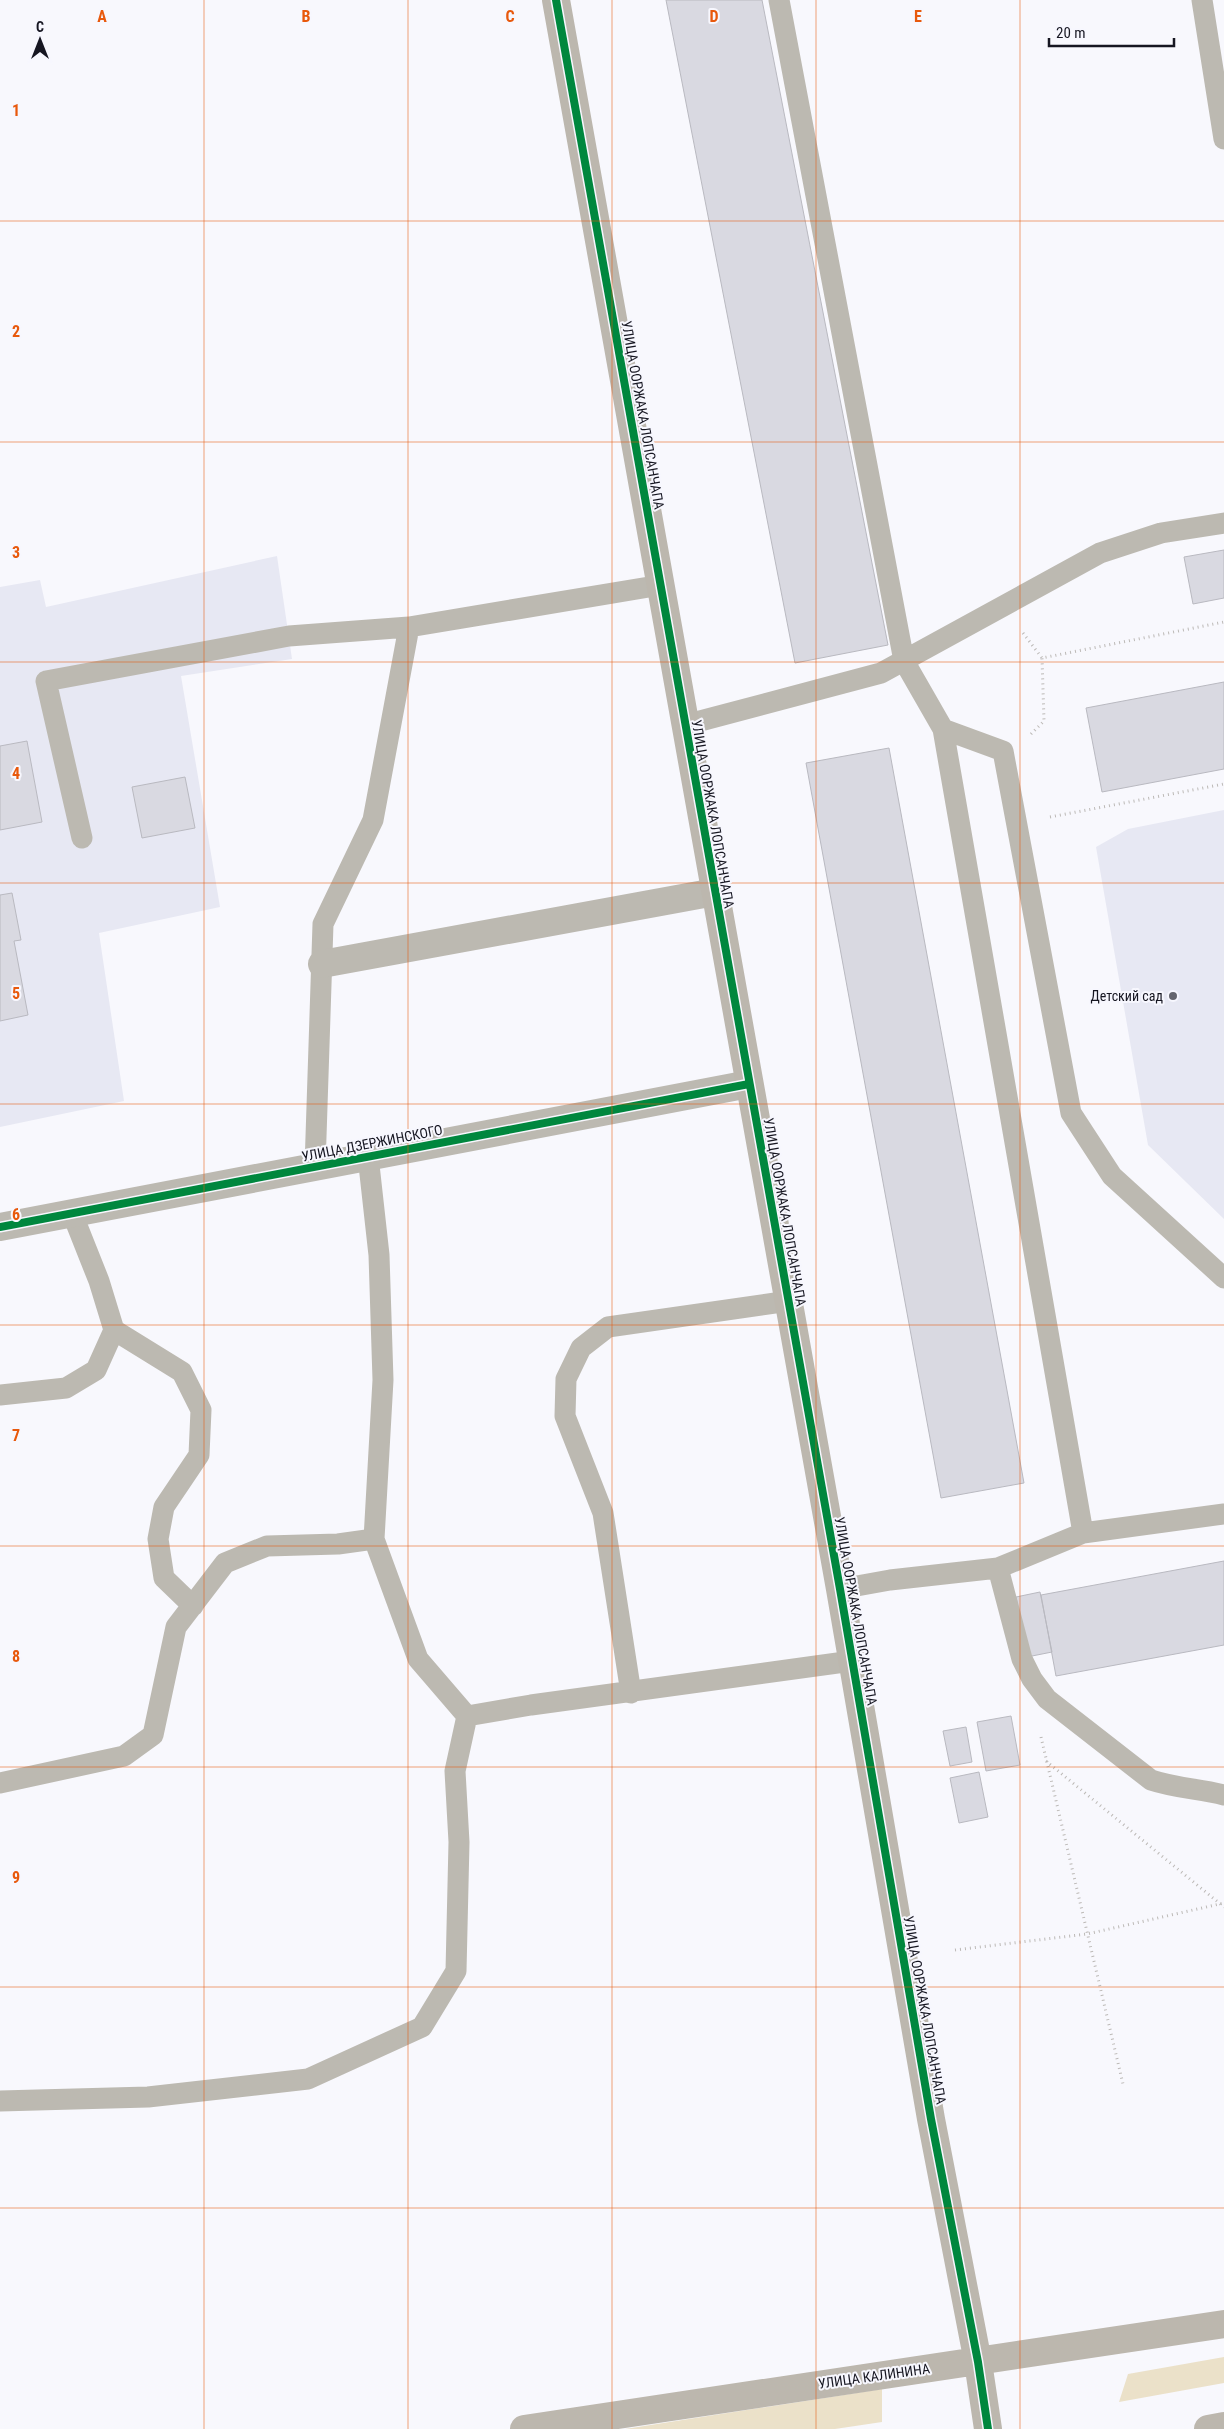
<svg xmlns="http://www.w3.org/2000/svg" width="1224" height="2429" viewBox="0 0 1224 2429" font-family="'Roboto Condensed',sans-serif">
<rect width="100%" height="100%" fill="#f8f8fd"/>
<!-- built -->
<path fill="#e7e8f3" d="M277,556L292,659L181,676L220,907L99,933L124,1101L0,1127V587L40,580L46,607Z
M1224,810V1219L1148,1145L1096,847L1128,829Z"/>
<!-- green -->
<path fill="#ebe1c9" d="M1224,2357V2383L1119,2402L1128,2374Z
M882,2389V2422L835,2429H625Z"/>
<!-- building -->
<path fill="#d9d9e1" stroke="#b9b9c0" d="M666,0H762L888,645L795,663Z
M1224,550V598L1193,604L1184,557Z
M1224,682V769L1102,792L1086,708Z
M27,741L42,822L0,830V746Z
M889,748L1024,1483L941,1498L806,763Z
M185,777L195,828L142,838L132,787Z
M12,893L21,940L14,941L28,1015L0,1021V895Z
M1224,1561V1645L1056,1676L1041,1595Z
M1040,1592L1052,1652L1027,1657L1016,1597Z
M1011,1716L1020,1765L986,1771L977,1722Z
M966,1727L972,1762L950,1766L943,1731Z
M979,1772L988,1817L959,1823L950,1778Z"/>
<g fill="none" stroke-linecap="round" stroke-linejoin="round">
<!-- path -->
<path stroke="#bcb9b6" stroke-width="3" stroke-dasharray="1 4" stroke-linecap="butt" d="M1023,633L1042,658L1224,622
M1031,734L1044,721L1042,658
M1050,817L1224,784
M1041,1737L1123,2084
M1046,1761L1224,1907
M955,1950L1087,1934L1224,1903"/>
<!-- lane -->
<path stroke="#bcb9b1" stroke-width="21" d="M779,0L904,661L943,729L1083,1533
M1202,0L1224,139
M685,725L881,673L1100,553L1161,533L1224,523
M943,729L1003,751L1071,1113L1112,1176L1224,1278
M82,838L46,681L289,636L409,627
M368,1156L379,1255L383,1380L374,1539
M315,1167L323,924L373,820L409,627L661,585
M114,1330L182,1372L201,1410L199,1455L164,1507L158,1539L164,1578L193,1606
M0,1395L66,1388L96,1370L114,1330L99,1281L72,1213
M998,1568L1022,1659L1032,1679L1047,1699L1151,1780C1175,1788 1200,1789 1224,1795
M840,1589L890,1580L998,1568L1083,1533L1224,1514
M631,1693L603,1513L565,1416L566,1379L581,1348L608,1327L789,1301
M0,1783L124,1756L153,1735L176,1627L225,1563L267,1546L338,1544L374,1539L418,1659L467,1716L531,1705L852,1661
M0,2101L148,2097L308,2079L422,2027L456,1971L459,1842L455,1771L467,1716"/>
<!-- street -->
<path stroke="#bcb9b1" stroke-width="28" d="M322,964L715,892
M0,1227L749,1084"/>
<!-- secondary -->
<path stroke="#bcb7ae" stroke-width="28" d="M556,0L840,1589L931,2119L978,2362L988,2429
M524,2429L1224,2324
M1208,2429L1224,2426"/>
<!-- cycleway casing -->
<g stroke="#f7f7fe" stroke-width="11">
<path id="cycleway" d="M556,0L840,1589L931,2119L978,2362L988,2429
M0,1227L749,1084"/>
</g>
<!-- cycleway -->
<use href="#cycleway" stroke="#00873e" stroke-width="8"/>
</g>
<!-- grid -->
<path fill="none" stroke="#e8590c" stroke-width="1" stroke-opacity="0.55" d="M204,0V2429M408,0V2429M612,0V2429M816,0V2429M1020,0V2429M0,221H1224M0,442H1224M0,662H1224M0,883H1224M0,1104H1224M0,1325H1224M0,1546H1224M0,1767H1224M0,1987H1224M0,2208H1224"/>
<!-- markers -->
<circle fill="#65656e" stroke="#f7f7fe" stroke-width="2" cx="1173" cy="996" r="5"/>
<g text-anchor="middle" stroke-width="4" stroke-linejoin="round" paint-order="stroke">
<!-- street labels -->
<g font-size="14" fill="#161621" stroke="#f7f7fe">
<text transform="translate(643 415) rotate(80)" y="5">УЛИЦА ООРЖАКА ЛОПСАНЧАПА</text>
<text transform="translate(713 814) rotate(80)" y="5">УЛИЦА ООРЖАКА ЛОПСАНЧАПА</text>
<text transform="translate(372 1143) rotate(-11)" y="5">УЛИЦА ДЗЕРЖИНСКОГО</text>
<text transform="translate(785 1212) rotate(80)" y="5">УЛИЦА ООРЖАКА ЛОПСАНЧАПА</text>
<text transform="translate(856 1611) rotate(80)" y="5">УЛИЦА ООРЖАКА ЛОПСАНЧАПА</text>
<text transform="translate(925 2010) rotate(80)" y="5">УЛИЦА ООРЖАКА ЛОПСАНЧАПА</text>
<text transform="translate(874 2376) rotate(-8)" y="5">УЛИЦА КАЛИНИНА</text>
</g>
<!-- poi labels -->
<g font-size="14" fill="#161621" stroke="#f7f7fe" text-anchor="end">
<text x="1163" y="1001">Детский сад</text>
</g>
</g>
<g font-size="16" text-anchor="middle" font-weight="bold" fill="#e8590c" stroke="#f7f7fe" stroke-width="4" stroke-linejoin="round" paint-order="stroke">
<text x="102" y="22">A</text>
<text x="306" y="22">B</text>
<text x="510" y="22">C</text>
<text x="714" y="22">D</text>
<text x="918" y="22">E</text>
<text x="16" y="116">1</text>
<text x="16" y="337">2</text>
<text x="16" y="558">3</text>
<text x="16" y="779">4</text>
<text x="16" y="999">5</text>
<text x="16" y="1220">6</text>
<text x="16" y="1441">7</text>
<text x="16" y="1662">8</text>
<text x="16" y="1883">9</text>
</g>
<!-- north arrow -->
<g transform="translate(40 40)" stroke="#f7f7fe" stroke-width="4" paint-order="stroke">
<path d="M0-4L9 19L0 12L-9 19Z" fill="#161621"/>
<text y="-8" font-size="14" font-weight="bold" text-anchor="middle" fill="#161621">С</text>
</g>
<!-- scale -->
<path d="M1049 38v8h125v-8" fill="none" stroke="#161621" stroke-width="2.5"/>
<text x="1056" y="38" font-size="15" fill="#161621" stroke="#f7f7fe" stroke-width="4" paint-order="stroke">20 m</text>
</svg>
